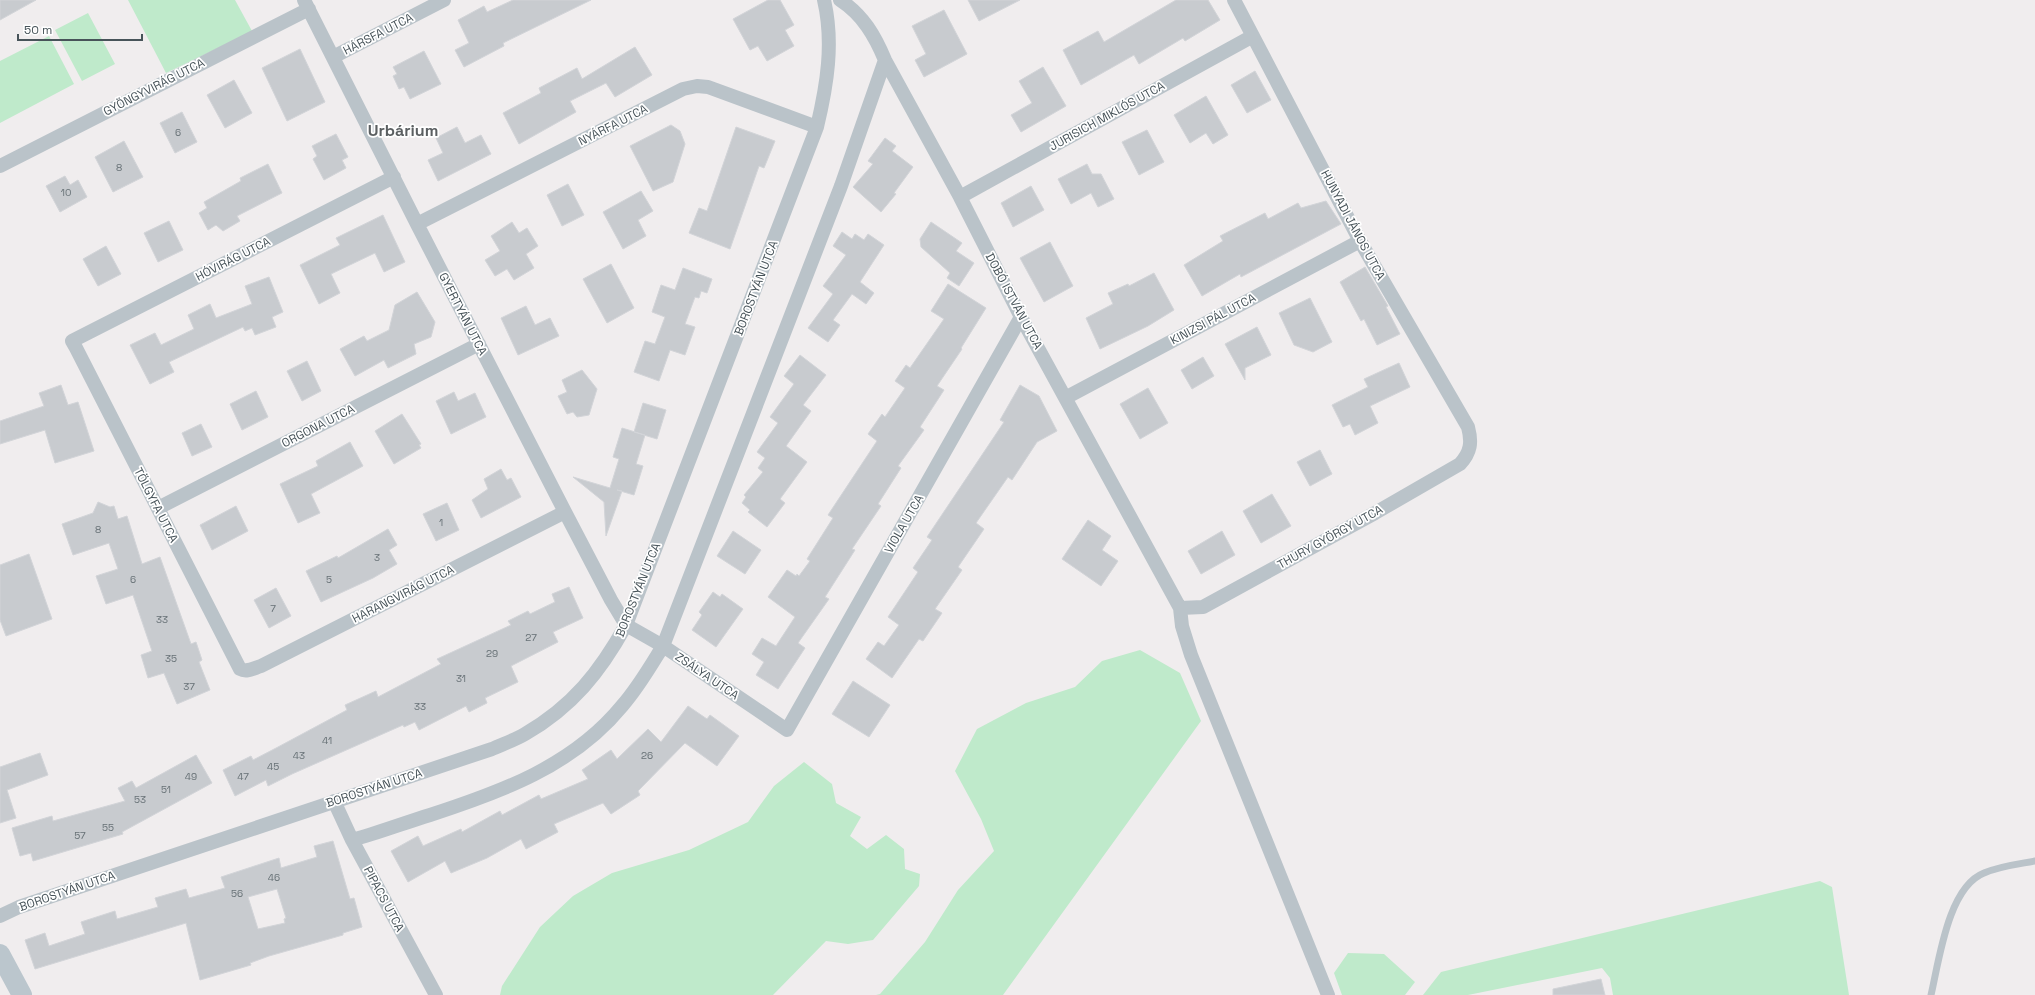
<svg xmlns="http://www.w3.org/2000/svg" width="2035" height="995" viewBox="0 0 2035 995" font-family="'Space Grotesk',sans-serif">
<rect width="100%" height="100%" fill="#f0edee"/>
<!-- green -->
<path fill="#bfeacb" d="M128,0H235L252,31L266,25L166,73Z
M88,13L115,64L82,81L55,30Z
M49,36L74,84L0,123V61Z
M1140,650L1180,673L1201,721L1003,995H876L880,994L925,942L958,890L994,851L981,819L955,771L977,729L1026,703L1075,687L1102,661Z
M804,762L832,784L836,803L861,817L850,836L867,849L886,835L904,849L905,869L920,874L919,886L873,940L848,944L826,941L773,995H500L502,986L540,927L573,896L612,873L689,850L748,822L774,786Z
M1820,881L1832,887L1849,995H1613L1610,978L1602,968L1468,995H1423L1441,972Z
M1348,953L1384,954L1415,982L1405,995H1342L1334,973Z"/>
<!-- building -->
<path fill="#c8cbcf" stroke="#d2d4d8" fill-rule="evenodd" d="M0,0H36L0,20Z
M513,0H591L503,43L504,46L464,67L455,50L469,43L458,20L484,6L487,12Z
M768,0H780L794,25L785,30L794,46L767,61L758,46L750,50L733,19Z
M968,0H1020L979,21Z
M1176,0H1208L1220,20L1185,41L1183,38L1139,64L1134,55L1081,85L1063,50L1098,31L1104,42Z
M944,10L967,54L924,77L915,60L926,54L912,26Z
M635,47L652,75L615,97L606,83L570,101L576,112L519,144L503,113L541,93L539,88L577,68L582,79Z
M300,49L325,102L287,121L262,68Z
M424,51L441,84L410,99L404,87L399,89L393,76L397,74L393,67Z
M1043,67L1066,106L1021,132L1011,115L1032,103L1019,81Z
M1255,71L1271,100L1247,113L1231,85Z
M234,80L252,113L225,128L207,95Z
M1206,96L1228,135L1213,144L1206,133L1190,143L1174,115Z
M182,112L197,142L175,153L160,123Z
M671,125L680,131L685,144L673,182L653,191L630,146Z
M457,127L465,143L481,135L491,154L438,181L428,160L443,153L436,138Z
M736,127L775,141L764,168L759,166L730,249L689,233L699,208L707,211Z
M1147,130L1164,162L1139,175L1122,142Z
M336,134L348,157L342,160L346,168L324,180L313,159L317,156L312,146Z
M885,138L896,146L892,151L913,167L894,193L896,194L881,212L853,187L873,164L868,161Z
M124,141L143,177L113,192L95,157Z
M268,164L282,193L237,216L240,221L223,231L216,225L208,230L199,213L207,208L204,202L241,181L240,178Z
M1087,164L1092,174H1101L1114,199L1098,207L1091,193L1071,204L1058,179Z
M65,176L70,185L78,180L87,197L60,212L46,186Z
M568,184L584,215L562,226L547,195Z
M1031,186L1044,210L1013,227L1001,203Z
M641,191L653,211L638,220L646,236L623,249L603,212Z
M1326,201L1341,224L1241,277L1240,274L1202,296L1184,265L1223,241L1220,236L1265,213L1268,219L1298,203L1301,208Z
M383,215L405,262L384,272L375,253L331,274L340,293L319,304L300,265L340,245L336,238Z
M169,221L183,250L158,262L144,233Z
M512,222L519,233L527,228L538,246L526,254L534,268L514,280L507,269L495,276L485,260L500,251L491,236Z
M931,222L962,243L956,251L974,263L959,286L947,278L950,273L921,247L920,239Z
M842,232L852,239L855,234L864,240L868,234L884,245L860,282L874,293L866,304L852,294L833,320L840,325L828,342L808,328L833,294L823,286L846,255L833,246Z
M1050,242L1073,286L1044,302L1020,258Z
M106,246L121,274L98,286L83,259Z
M611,264L634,308L607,323L583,279Z
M1365,267L1388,306L1386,307L1400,334L1377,345L1364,319L1361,321L1340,282Z
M683,268L712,279L707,293L701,291L699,298L695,297L685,324L695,327L685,355L670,350L659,381L634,372L645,341L655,344L665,317L652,312L661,285L675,290Z
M1154,273L1174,310L1148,326L1100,349L1086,318L1113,304L1108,293L1128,284L1129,286Z
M269,277L283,312L272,317L276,327L255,335L252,328L245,331L243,327L169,362L174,372L150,384L130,345L155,333L161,345L194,329L188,315L210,304L216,318L252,304L245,286Z
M948,284L986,308L961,348L962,349L937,386L944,390L920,427L924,430L898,466L901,468L878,504L881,506L852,549L855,550L825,597L829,599L798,643L805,648L778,689L756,675L764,662L752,654L762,638L776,646L795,617L768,597L787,570L796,576L797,574L799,576L810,561L807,559L833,518L828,515L877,441L868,434L882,414L885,417L905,388L895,381L906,365L910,368L944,319L931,311Z
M417,292L435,322L431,337L414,344L416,354L388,368L384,360L355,376L340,349L364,336L367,341L389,330L395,305Z
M1310,298L1332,342L1313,352L1294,345L1279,313Z
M526,306L535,325L550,318L559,336L518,355L501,318Z
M1257,327L1271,355L1245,368V380L1225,344Z
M800,355L826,375L803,405L811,411L786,446L807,462L780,499L785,503L767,527L748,512L750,510L742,503L746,497L744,495L763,472L758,468L765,458L757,452L778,423L770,417L794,384L784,376Z
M1203,357L1214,376L1192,389L1181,370Z
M307,361L321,391L302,401L287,371Z
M1399,363L1410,387L1370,406L1378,423L1355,435L1350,424L1343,427L1332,405L1368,387L1364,379Z
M582,370L597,389L589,415L577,417L573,412L567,414L558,396L567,392L562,380Z
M61,385L68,405L78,402L94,451L55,463L45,430L0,444V421L44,406L39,393Z
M1020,385L1039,396L1057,431L1037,442L1012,480L1008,477L976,523L984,529L958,567L962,570L935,609L942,613L923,641L919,639L892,678L866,659L878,642L884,646L899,625L888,617L918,572L913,568L932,540L927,537L1004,422L1000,420Z
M1148,388L1168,423L1140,439L1120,404Z
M256,391L268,417L242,430L230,404Z
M454,392L458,401L475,393L486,417L451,434L436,401Z
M643,403L666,410L657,439L634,432Z
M402,414L421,444L419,445L421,448L394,464L375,431Z
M201,424L212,447L192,456L182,433Z
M622,428L645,435L636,464L643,466L634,495L617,490L622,491L606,536L604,502L573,477L610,488L619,459L613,457Z
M350,442L363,466L311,494L320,513L298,523L280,484L318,466L316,461Z
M1320,450L1332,474L1310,486L1297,462Z
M501,469L507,480L511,478L521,497L481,518L472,500L488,489L484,479Z
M1272,494L1291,526L1261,543L1243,511Z
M98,502L110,507L114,506L118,519L127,516L142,564L160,557L191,644L196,642L202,660L199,662L210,690L177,704L164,673L148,678L141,655L152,651L133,595L106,604L96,576L118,569L109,543L73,555L62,524L93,513Z
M447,503L459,530L436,541L423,514Z
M236,506L248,531L212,550L200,525Z
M1088,520L1111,536L1102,550L1118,561L1101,586L1062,559Z
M388,529L397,545L389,550L397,564L373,578L321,602L306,571L337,556L338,558Z
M733,531L761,550L745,574L717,556Z
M1222,531L1235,555L1201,574L1188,551Z
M29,554L52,619L6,636L0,620V565Z
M569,587L583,618L553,632L558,642L511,666L518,682L485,698L487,703L469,712L466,706L419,730L415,722L404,727L403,725L292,774L268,786L266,780L235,796L223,770L251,756L253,760L278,747L347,710L345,705L376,691L378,697L441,664L437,659L511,625L508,621L528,611L530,614L555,602L552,594Z
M276,588L291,616L269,628L254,600Z
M713,592L720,597L722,594L743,609L716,647L692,630L702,615L699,612Z
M853,681L890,705L869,737L832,714Z
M688,706L707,719L710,715L739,736L717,766L685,743L638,791L640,795L611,814L603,803L554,824L558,832L526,849L521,839L487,858L451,873L445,861L408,882L391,851L418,836L423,846L461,829L462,832L500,811L502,815L539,795L541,799L588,779L582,770L611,750L617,759L648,729L661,742Z
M40,753L48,775L7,790L16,818L0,823V767Z
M196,755L212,783L122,832L123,834L33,861L31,853L20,856L12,828L52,816L53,821L125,801L118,788L132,781L136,788Z
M333,841L350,899L354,898L362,927L343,933V935L269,956L250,963L251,965L200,980L186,923L35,969L25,940L45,933L49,946L85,934L81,922L115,911L117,919L158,907L155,898L186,889L189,898L225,888L221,877L279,858L281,868L317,857L314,846ZM277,889L286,918L284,919L285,923L258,929L248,897Z
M1601,979L1605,995H1553V989Z"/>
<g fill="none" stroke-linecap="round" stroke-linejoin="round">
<!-- lane -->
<path stroke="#bac3c9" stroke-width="7" d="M1931,995C1939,961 1948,887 1984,873C2000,866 2019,864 2035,861"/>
<!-- street -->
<path stroke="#bac3c9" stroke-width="14" d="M304,0L417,224L565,512L611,600L626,625L663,646L787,730L1021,317
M840,0C863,15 875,36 885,60L960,197L1021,317L1180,608L1182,626L1191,655L1328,995
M333,57L444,0
M0,166L309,9
M394,177L72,341L76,348L240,669C247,673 254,668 261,666L565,512
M960,197L1253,36
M417,224L683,89L697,86L708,87L817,127
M1067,397L1360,241
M158,508L479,344
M1180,608L1203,607L1375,513L1460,464C1471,452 1472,442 1468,427L1360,241L1234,0
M334,801L352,840L436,995
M352,840C378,833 404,823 430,815C501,792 573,766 622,706C638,688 650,667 663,646L841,186L885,60
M0,916L19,907L492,749C503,744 515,740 525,734C572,707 600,672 626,625L817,127C827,85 834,43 824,0"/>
<!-- secondary -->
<path stroke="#bbc6cd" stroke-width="20" d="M0,954L22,995"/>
</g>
<g text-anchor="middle" stroke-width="3.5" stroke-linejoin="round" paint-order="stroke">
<!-- number labels -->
<g font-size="10" fill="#677176">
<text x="178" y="136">6</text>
<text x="119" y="171">8</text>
<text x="66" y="196">10</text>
<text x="441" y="526">1</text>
<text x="98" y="533">8</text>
<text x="377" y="561">3</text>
<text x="133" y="583">6</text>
<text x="329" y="583">5</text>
<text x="273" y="612">7</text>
<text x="162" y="623">33</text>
<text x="531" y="641">27</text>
<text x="492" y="657">29</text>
<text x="171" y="662">35</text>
<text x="461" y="682">31</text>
<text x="189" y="690">37</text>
<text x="420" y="710">33</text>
<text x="327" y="744">41</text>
<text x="299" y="759">43</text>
<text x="647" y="759">26</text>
<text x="273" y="770">45</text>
<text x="191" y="780">49</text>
<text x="243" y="780">47</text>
<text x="166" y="793">51</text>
<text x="140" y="803">53</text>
<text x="108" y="831">55</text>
<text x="80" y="839">57</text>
<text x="274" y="881">46</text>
<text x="237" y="897">56</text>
</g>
<!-- street labels -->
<g font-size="12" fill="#475359" stroke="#fff">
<text transform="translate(378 34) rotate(-27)" y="4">HÁRSFA UTCA</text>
<text transform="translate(154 87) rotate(-27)" y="4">GYÖNGYVIRÁG UTCA</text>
<text transform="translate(1107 116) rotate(-29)" y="4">JURISICH MIKLÓS UTCA</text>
<text transform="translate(613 125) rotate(-27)" y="4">NYÁRFA UTCA</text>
<text transform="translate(1353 225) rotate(62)" y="4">HUNYADI JÁNOS UTCA</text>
<text transform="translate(233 259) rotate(-27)" y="4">HÓVIRÁG UTCA</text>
<text transform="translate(756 288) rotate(-69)" y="4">BOROSTYÁN UTCA</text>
<text transform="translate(1014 301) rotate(62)" y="4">DOBÓ ISTVÁN UTCA</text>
<text transform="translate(463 314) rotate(63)" y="4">GYERTYÁN UTCA</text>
<text transform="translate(1213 319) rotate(-28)" y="4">KINIZSI PÁL UTCA</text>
<text transform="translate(318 426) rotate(-27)" y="4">ORGONA UTCA</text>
<text transform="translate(156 505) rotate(63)" y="4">TÖLGYFA UTCA</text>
<text transform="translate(904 524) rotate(-60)" y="4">VIOLA UTCA</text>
<text transform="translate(1330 537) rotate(-29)" y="4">THURY GYÖRGY UTCA</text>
<text transform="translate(638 590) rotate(-68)" y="4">BOROSTYÁN UTCA</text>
<text transform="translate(403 594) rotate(-27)" y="4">HARANGVIRÁG UTCA</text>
<text transform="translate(707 676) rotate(34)" y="4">ZSÁLYA UTCA</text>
<text transform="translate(374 788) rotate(-18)" y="4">BOROSTYÁN UTCA</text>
<text transform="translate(67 891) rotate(-19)" y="4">BOROSTYÁN UTCA</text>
<text transform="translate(384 899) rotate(62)" y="4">PIPACS UTCA</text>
</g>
<!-- district labels -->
<g font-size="16" font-weight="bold" fill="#5b5f61" stroke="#fff">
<text x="403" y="136">Urbárium</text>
</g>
</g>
<!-- scale -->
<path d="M18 34v6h124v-6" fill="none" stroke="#475359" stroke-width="2"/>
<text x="24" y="34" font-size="12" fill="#475359" stroke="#ffffff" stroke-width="3" paint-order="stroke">50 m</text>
</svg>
